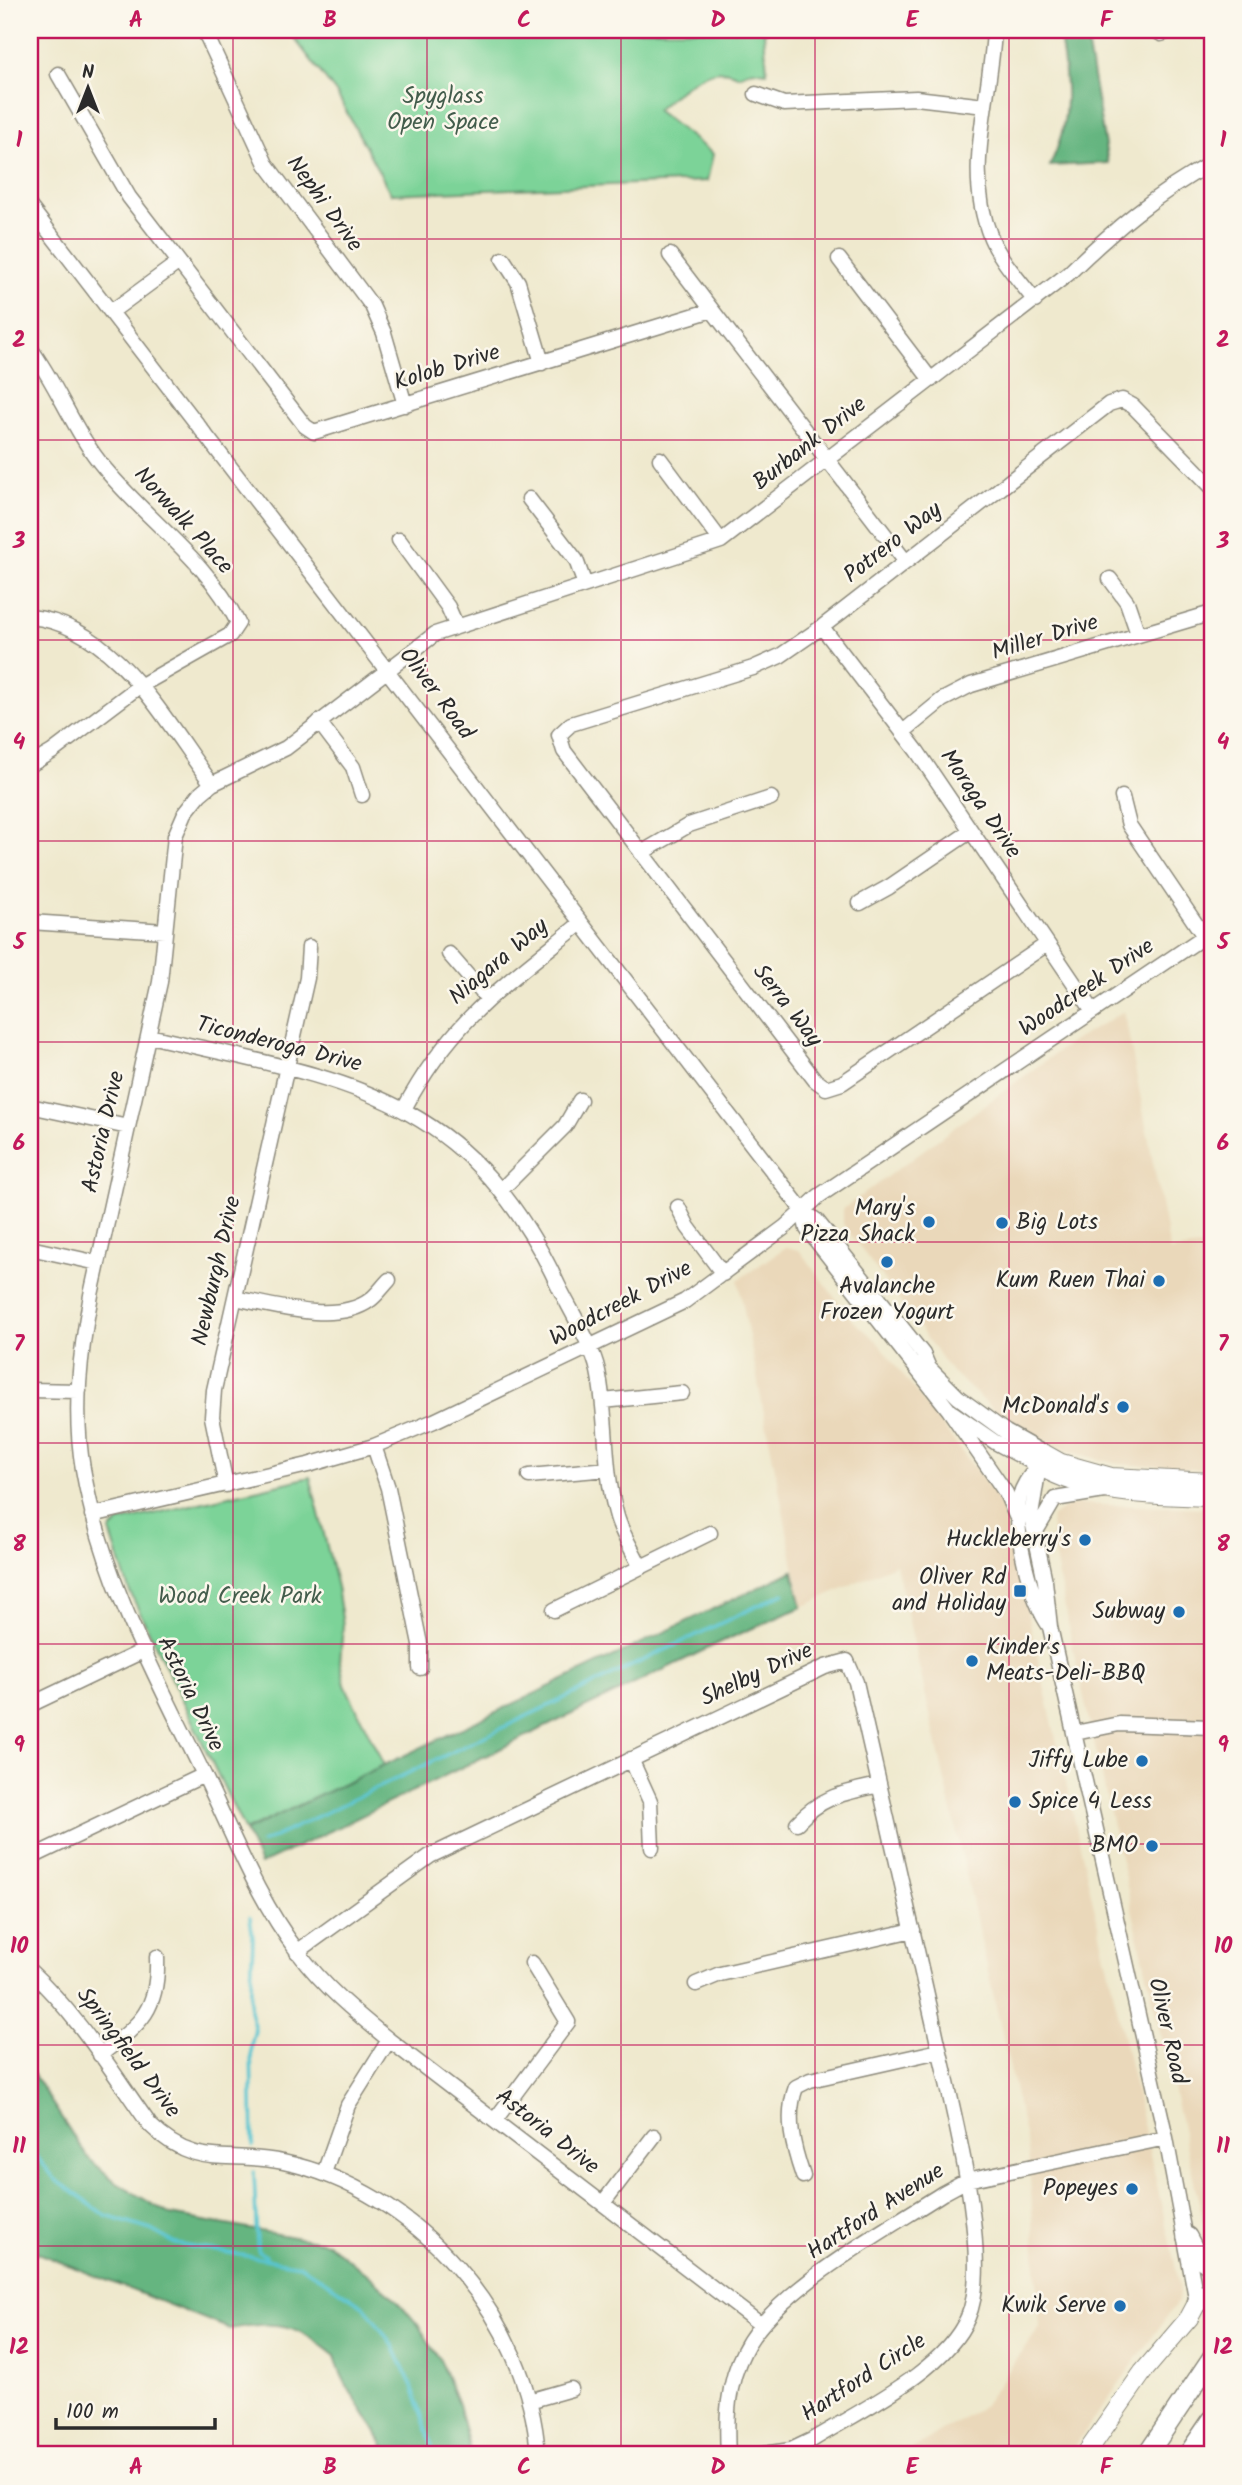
<svg xmlns="http://www.w3.org/2000/svg" width="1242" height="2485" viewBox="0 0 1242 2485" font-family="Kalam,sans-serif">
<style>
.built{fill:#ead8ba}
.green{fill:#7cd398;stroke:#547f62;stroke-width:2}
.forest{fill:#65b580;stroke:#487056;stroke-width:2}
.lines{fill:none;stroke-linecap:round;stroke-linejoin:round}
.stream{stroke:#58c5d1;stroke-width:3.5}
.minor-casing{stroke:#8d8a7c;stroke-width:17}
.major-casing{stroke:#8d8a7c;stroke-width:20}
.highway-casing{stroke:#8d8a7c;stroke-width:22}
.minor{stroke:#fff;stroke-width:14}
.major{stroke:#fff;stroke-width:18}
.highway{stroke:#fff;stroke-width:19}
.grid{fill:none;stroke:#c2185b;stroke-width:2;stroke-opacity:0.55}
.poi-dot{fill:#1f6fb2;stroke:#fbf7ec;stroke-width:2.5}
.labels{text-anchor:middle;dominant-baseline:central;stroke-width:5;stroke-linejoin:round;paint-order:stroke}
.park-label{font-size:23px;fill:#435d4c;stroke:#fbf7ec}
.street-label{font-size:23px;fill:#2b2b2b;stroke:#fbf7ec}
.poi-label{font-size:23px;fill:#2b2b2b;stroke:#fbf7ec;text-anchor:end}
.neatline{fill:none;stroke:#c2185b;stroke-width:2.5}
.grid-label{font-size:23px;text-anchor:middle;font-weight:bold;fill:#c2185b}
</style>
<rect width="100%" height="100%" fill="#fbf7ec"/>
<filter id="ink" filterUnits="userSpaceOnUse"><feTurbulence type="fractalNoise" baseFrequency=".0143" numOctaves="2"/><feDisplacementMap in="SourceGraphic" scale="14" xChannelSelector="R" yChannelSelector="G"/><feConvolveMatrix kernelMatrix="1 2 1 2 8 2 1 2 1" color-interpolation-filters="sRGB"/></filter>
<filter id="wash" filterUnits="userSpaceOnUse"><feTurbulence type="fractalNoise" baseFrequency=".00686" numOctaves="4" result="noise"/><feDisplacementMap in="SourceGraphic" scale="28" xChannelSelector="R" yChannelSelector="G"/><feGaussianBlur stdDeviation="1.57" result="paint"/><feColorMatrix in="noise" values="0 0 0 0 0 0 0 0 0 0 0 0 0 0 0 0 0 1.4 0 .05"/><feComposite in="paint" operator="in"/></filter>
<g filter="url(#wash)">
<rect width="100%" height="100%" fill="#efe9ce"/>
<!-- built -->
<path class="built" d="M1124,1011L1170,1251L1212,1245V1470L1118,1464L1071,1452L1013,1427L950,1370L843,1224V1209L1064,1047Z
M786,1247L799,1250L851,1319L876,1340L996,1496L1009,1531L1180,2287L1178,2301L1068,2455H902L984,2405L1040,2327L1028,2148L896,1564L802,1607L738,1280Z
M1070,1504L1212,1508V2234L1203,2220L1076,1663L1053,1547L1051,1518Z"/>
<!-- green -->
<path class="green" d="M288,30H769L764,33L767,72L752,70L739,76C709,59 678,92 656,110L713,154L707,181L391,194L337,94Z
M310,1477L337,1587L343,1625L340,1662L345,1685L384,1765L245,1831L129,1590L110,1531L119,1522Z"/>
<!-- forest -->
<path class="forest" d="M1059,30H1085L1108,163L1050,166C1073,117 1067,81 1059,30Z
M793,1571L802,1607L723,1641L260,1865L245,1831Z
M30,2069L87,2157L117,2183L171,2215L327,2243L366,2273L397,2300L419,2326L440,2360L458,2404L471,2455H388C374,2420 344,2393 335,2356C294,2323 282,2320 230,2329L30,2250Z"/>
<g class="lines">
<!-- stream -->
<path class="stream" d="M262,1843L784,1593
M250,1917L253,1938L250,2010L255,2030L251,2045L253,2146
M30,2148L55,2179L106,2216L151,2230L176,2244L300,2265L365,2307L393,2346L412,2386L435,2455
M254,2172L257,2244L259,2252L266,2256"/>
</g>
</g>
<g filter="url(#ink)">
<g class="lines">
<defs>
<path id="minor" d="M204,30L266,164L372,306L384,333L405,405
M994,30C991,100 963,170 991,238C1001,261 1020,281 1035,301
M1161,34L1173,30
M58,74L129,197L305,426L314,432L712,310L906,562
M756,94L784,104L916,98L985,106
M30,207L803,1211L817,1221L923,1354L929,1368L958,1397L1006,1432L1045,1454C1038,1469 1024,1479 1020,1496C1012,1529 1031,1601 1050,1627
M670,255L712,310
M503,259L518,282L542,363
M839,259L931,380
M111,312L179,262
M30,348C59,387 74,433 106,470C149,522 208,561 238,623L230,635L138,687L52,752L30,765
M660,459L721,541
M529,499L576,560L585,585
M399,540L448,607L456,625
M1110,579L1127,602L1138,634
M30,617C116,625 165,722 212,784
M822,627L917,751L1093,1011
M319,722L353,767L362,795
M903,732L942,700L971,685L1212,613
M1122,797L1129,825L1204,936
M641,853L689,825L771,798
M860,903L889,887L971,831
M30,922L165,931
M1047,944L842,1083L826,1088L815,1080L564,751L559,735L571,724L753,668L780,656L822,627L1109,404L1122,400L1133,406L1212,487
M449,954L487,998
M149,1036C339,1080 466,1089 558,1285C570,1310 592,1344 598,1371C608,1418 603,1467 616,1513C620,1531 632,1549 640,1566
M30,1106L128,1127
M404,1109C452,1019 505,985 581,923
M501,1190L565,1126L580,1100
M678,1207L688,1227L723,1274
M803,1211L807,1229L949,1410L1006,1493L1016,1516
M30,1248L98,1263
M235,1298C271,1305 337,1325 370,1300C377,1295 383,1286 389,1280
M30,1390L79,1391
M603,1401L682,1393
M953,1413L995,1442L1039,1466
M374,1446L388,1488L420,1644V1668
M1039,1466L1031,1516L1045,1581L1050,1627L1166,2138L1197,2303
M529,1476L608,1469
M226,1485L212,1417L214,1390L307,978L309,947
M92,1515L308,1465L374,1446L434,1421L685,1301L785,1227L819,1196L1212,931
M1035,1533L1055,1499L1104,1491
M554,1610L710,1533
M30,1705L145,1650
M1075,1733L1119,1724L1212,1727
M631,1759L650,1801L652,1848
M797,1823C822,1796 844,1793 879,1785
M30,1858L204,1775
M297,1952L430,1856L825,1667L847,1661L856,1682C882,1798 909,1914 935,2030C949,2096 994,2257 968,2317C946,2370 861,2410 812,2440L791,2450L756,2455
M30,1971C78,2015 112,2072 150,2125C197,2171 227,2150 283,2162C417,2190 529,2318 538,2455
M696,1984L720,1974L913,1930
M100,2055C140,2024 159,2011 157,1957
M495,2120L568,2022L532,1963
M324,2173L348,2105L389,2040
M803,2176C793,2147 785,2117 796,2087L810,2080L939,2051
M603,2203L654,2136
M760,2324L389,2040C356,2013 323,1986 298,1952C258,1900 234,1837 206,1779C157,1678 102,1580 83,1469C73,1412 80,1352 91,1295L160,982L175,836L185,813L200,794L212,784L286,748L435,634L721,541L1068,274C1112,231 1158,192 1212,163
M529,2401L571,2389
M728,2455C726,2419 727,2384 744,2351C773,2291 886,2230 943,2193L967,2180L1166,2138"/>
<path id="major" d="M1045,1454L1061,1463L1111,1477L1212,1482
M1039,1466C1091,1496 1154,1495 1212,1497
M1085,2455L1143,2372L1189,2318L1197,2303"/>
<path id="highway" d="M1187,2237L1197,2256L1212,2266
M1197,2303L1212,2289
M1147,2455L1212,2358
M1188,2455L1212,2420"/>
</defs>
<!-- minor casing -->
<use href="#minor" class="minor-casing"/>
<!-- major casing -->
<use href="#major" class="major-casing"/>
<!-- highway casing -->
<use href="#highway" class="highway-casing"/>
<!-- minor -->
<use href="#minor" class="minor"/>
<!-- major -->
<use href="#major" class="major"/>
<!-- highway -->
<use href="#highway" class="highway"/>
</g>
</g>
<!-- grid -->
<path class="grid" d="M233,30V2455M427,30V2455M621,30V2455M815,30V2455M1009,30V2455M30,239H1212M30,440H1212M30,640H1212M30,841H1212M30,1042H1212M30,1242H1212M30,1443H1212M30,1644H1212M30,1844H1212M30,2045H1212M30,2246H1212"/>
<!-- markers -->
<g class="poi-dot">
<circle cx="929" cy="1222" r="7"/>
<circle cx="1002" cy="1223" r="7"/>
<circle cx="887" cy="1262" r="7"/>
<circle cx="1159" cy="1281" r="7"/>
<circle cx="1123" cy="1407" r="7"/>
<circle cx="1085" cy="1540" r="7"/>
<rect x="1013" y="1584" width="14" height="14" rx="3.5"/>
<circle cx="1179" cy="1612" r="7"/>
<circle cx="972" cy="1661" r="7"/>
<circle cx="1142" cy="1761" r="7"/>
<circle cx="1015" cy="1802" r="7"/>
<circle cx="1152" cy="1846" r="7"/>
<circle cx="1132" cy="2189" r="7"/>
<circle cx="1120" cy="2306" r="7"/>
</g>
<g class="labels">
<!-- park labels -->
<g class="park-label">
<text x="443" y="97">Spyglass<tspan x="443" dy="26">Open Space</tspan></text>
<text x="240" y="1597">Wood Creek Park</text>
</g>
<!-- street labels -->
<g class="street-label">
<text transform="translate(324 204) rotate(54)">Nephi Drive</text>
<text transform="translate(447 368) rotate(-17)">Kolob Drive</text>
<text transform="translate(810 444) rotate(-38)">Burbank Drive</text>
<text transform="translate(183 521) rotate(48)">Norwalk Place</text>
<text transform="translate(893 543) rotate(-38)">Potrero Way</text>
<text transform="translate(1045 638) rotate(-17)">Miller Drive</text>
<text transform="translate(436 694) rotate(53)">Oliver Road</text>
<text transform="translate(980 804) rotate(56)">Moraga Drive</text>
<text transform="translate(499 962) rotate(-40)">Niagara Way</text>
<text transform="translate(1087 988) rotate(-34)">Woodcreek Drive</text>
<text transform="translate(787 1006) rotate(52)">Serra Way</text>
<text transform="translate(279 1045) rotate(14)">Ticonderoga Drive</text>
<text transform="translate(104 1132) rotate(-77)">Astoria Drive</text>
<text transform="translate(217 1271) rotate(-77)">Newburgh Drive</text>
<text transform="translate(621 1304) rotate(-28)">Woodcreek Drive</text>
<text transform="translate(757 1675) rotate(-25)">Shelby Drive</text>
<text transform="translate(190 1694) rotate(64)">Astoria Drive</text>
<text transform="translate(1167 2031) rotate(77)">Oliver Road</text>
<text transform="translate(128 2053) rotate(53)">Springfield Drive</text>
<text transform="translate(547 2132) rotate(38)">Astoria Drive</text>
<text transform="translate(876 2212) rotate(-33)">Hartford Avenue</text>
<text transform="translate(864 2378) rotate(-33)">Hartford Circle</text>
</g>
<!-- poi labels -->
<g class="poi-label">
<text x="915" y="1209">Mary's<tspan x="915" dy="26">Pizza Shack</tspan></text>
<text x="1016" y="1223" text-anchor="start">Big Lots</text>
<text x="1145" y="1281">Kum Ruen Thai</text>
<text x="887" y="1287" text-anchor="middle">Avalanche<tspan x="887" dy="26">Frozen Yogurt</tspan></text>
<text x="1109" y="1407">McDonald's</text>
<text x="1071" y="1540">Huckleberry's</text>
<text x="1006" y="1578">Oliver Rd<tspan x="1006" dy="26">and Holiday</tspan></text>
<text x="1165" y="1612">Subway</text>
<text x="986" y="1648" text-anchor="start">Kinder's<tspan x="986" dy="26">Meats-Deli-BBQ</tspan></text>
<text x="1128" y="1761">Jiffy Lube</text>
<text x="1029" y="1802" text-anchor="start">Spice 4 Less</text>
<text x="1138" y="1846">BMO</text>
<text x="1118" y="2189">Popeyes</text>
<text x="1106" y="2306">Kwik Serve</text>
</g>
</g>
<!-- margin -->
<rect width="1242" height="2485" fill="none" stroke="#fbf7ec" stroke-width="77"/>
<!-- north arrow -->
<g transform="translate(88 88)" stroke="#fbf7ec" stroke-width="5" paint-order="stroke">
<path d="M0-5L12 26L0 18L-12 26Z" fill="#2b2b2b"/>
<text y="-10" font-size="19" font-weight="bold" text-anchor="middle" fill="#2b2b2b">N</text>
</g>
<!-- scale -->
<path d="M56 2418v10h159v-10" fill="none" stroke="#2b2b2b" stroke-width="3.5"/>
<text x="66" y="2418" font-size="21" fill="#2b2b2b" stroke="#fbf7ec" stroke-width="5" paint-order="stroke">100 m</text>
<rect x="38" y="38" width="1166" height="2408" class="neatline"/>
<g class="grid-label">
<text x="136" y="27">A</text>
<text x="330" y="27">B</text>
<text x="524" y="27">C</text>
<text x="718" y="27">D</text>
<text x="912" y="27">E</text>
<text x="1106" y="27">F</text>
<text x="19" y="147">1</text>
<text x="1223" y="147">1</text>
<text x="19" y="347">2</text>
<text x="1223" y="347">2</text>
<text x="19" y="548">3</text>
<text x="1223" y="548">3</text>
<text x="19" y="749">4</text>
<text x="1223" y="749">4</text>
<text x="19" y="949">5</text>
<text x="1223" y="949">5</text>
<text x="19" y="1150">6</text>
<text x="1223" y="1150">6</text>
<text x="19" y="1351">7</text>
<text x="1223" y="1351">7</text>
<text x="19" y="1551">8</text>
<text x="1223" y="1551">8</text>
<text x="19" y="1752">9</text>
<text x="1223" y="1752">9</text>
<text x="19" y="1953">10</text>
<text x="1223" y="1953">10</text>
<text x="19" y="2153">11</text>
<text x="1223" y="2153">11</text>
<text x="19" y="2354">12</text>
<text x="1223" y="2354">12</text>
<text x="136" y="2474">A</text>
<text x="330" y="2474">B</text>
<text x="524" y="2474">C</text>
<text x="718" y="2474">D</text>
<text x="912" y="2474">E</text>
<text x="1106" y="2474">F</text>
</g>
</svg>
